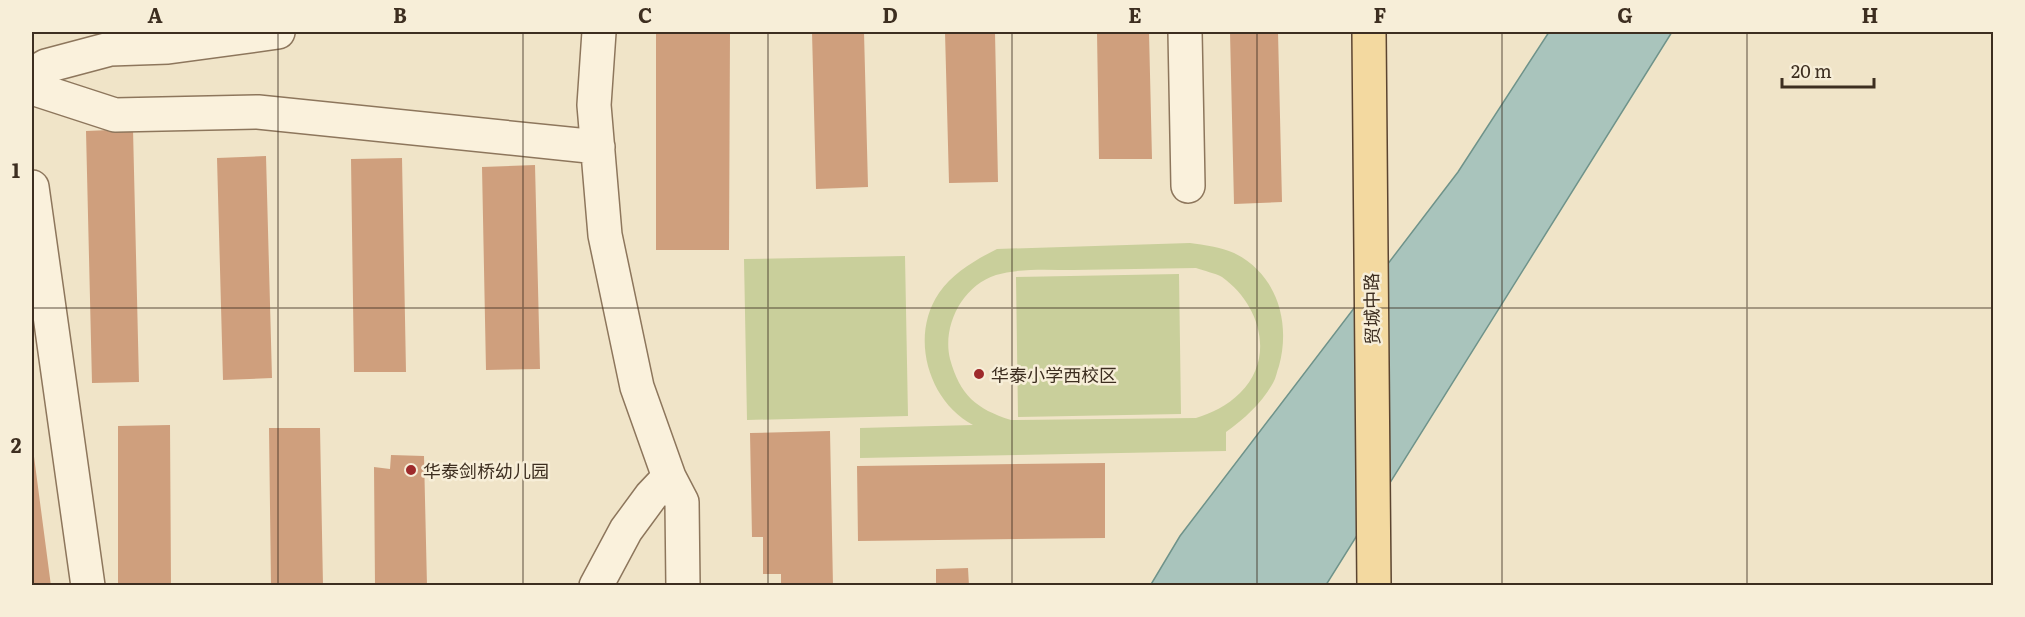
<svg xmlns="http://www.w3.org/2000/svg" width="2025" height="617" viewBox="0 0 2025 617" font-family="Literata,'Noto Sans SC',serif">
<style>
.green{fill:#c9cf9b;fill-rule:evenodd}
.water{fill:#a9c4bc;stroke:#6f938a;stroke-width:1.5}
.building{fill:#cf9f7d}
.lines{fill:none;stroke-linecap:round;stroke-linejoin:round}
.minor-casing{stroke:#8d765c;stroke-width:36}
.major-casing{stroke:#5b4430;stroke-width:36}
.minor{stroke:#faf1dc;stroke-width:33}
.major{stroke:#f3d9a0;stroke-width:33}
.grid{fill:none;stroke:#3d2e20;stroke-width:1.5;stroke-opacity:0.55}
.poi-dot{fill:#9e2a2b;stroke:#f7eed8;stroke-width:2}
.labels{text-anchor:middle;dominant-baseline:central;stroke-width:5;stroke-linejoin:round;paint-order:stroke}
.street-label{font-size:18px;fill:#3d2e20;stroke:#f7eed8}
.poi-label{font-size:18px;fill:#3d2e20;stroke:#f7eed8;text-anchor:start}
.neatline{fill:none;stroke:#3d2e20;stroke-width:2}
.grid-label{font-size:20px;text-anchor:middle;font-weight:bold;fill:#3d2e20}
</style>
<rect width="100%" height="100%" fill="#f0e4c8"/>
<!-- green -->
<path class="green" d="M1190,243C1204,245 1221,247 1234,253C1277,274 1291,322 1279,366C1277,371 1276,378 1273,383C1261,404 1245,418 1226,432V451L860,458V428L973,425C929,402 909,337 939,293C953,273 975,260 997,249ZM1196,268C1204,271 1215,273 1222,277C1260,304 1276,358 1240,393C1227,406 1212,413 1196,418L1011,420C976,409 960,395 950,359C942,326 962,286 996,275C1020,268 1048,270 1073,270C1114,269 1155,269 1196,268Z
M905,256L908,416L747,420L744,259Z
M1179,274L1181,414L1018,417L1016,277Z"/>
<!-- water -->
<path class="water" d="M1549,32H1672L1326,585L1150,586L1180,536L1458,172Z"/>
<!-- building -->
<path class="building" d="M656,32H730L729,250H656Z
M812,32H864L868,187L816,189Z
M945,32H995L998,182L949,183Z
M1097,32H1149L1152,159H1099Z
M1230,32H1278L1282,202L1234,204Z
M133,129L139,382L92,383L86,131Z
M266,156L272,378L223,380L217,158Z
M402,158L406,372H354L351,159Z
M535,165L540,369L486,370L482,167Z
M170,425L171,586H118V426Z
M269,428H320L323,586H271Z
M830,431L833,586H781V574H763V537H752L750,433Z
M32,449H33L51,586H32Z
M391,455L424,456L427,586H375L374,467L390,469Z
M1105,463V538L858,541L857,466Z
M968,568L969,586H936V569Z"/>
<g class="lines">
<defs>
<path id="minor" d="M599,32L594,105L605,235L637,387L669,477
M1185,32L1188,186
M32,74L46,66L110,49L168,47L278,32
M32,88L115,115L258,112L598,147
M32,187L88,586
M596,586L626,530L651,496L669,477L682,502L683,586"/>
<path id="major" d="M1369,32L1374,586"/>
</defs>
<!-- minor casing -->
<use href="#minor" class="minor-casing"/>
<!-- major casing -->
<use href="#major" class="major-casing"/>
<!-- minor -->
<use href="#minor" class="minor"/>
<!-- major -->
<use href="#major" class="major"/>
</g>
<!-- grid -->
<path class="grid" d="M278,32V586M523,32V586M768,32V586M1012,32V586M1257,32V586M1502,32V586M1747,32V586M32,308H1994"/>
<!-- markers -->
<g class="poi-dot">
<circle cx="979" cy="374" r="6"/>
<circle cx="411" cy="470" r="6"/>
</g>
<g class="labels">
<!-- street labels -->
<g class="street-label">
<text transform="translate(1371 309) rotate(-91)">贸城中路</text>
</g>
<!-- poi labels -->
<g class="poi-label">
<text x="991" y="374">华泰小学西校区</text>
<text x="423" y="470">华泰剑桥幼儿园</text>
</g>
</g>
<!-- border -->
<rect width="2025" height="617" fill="none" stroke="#f7eed8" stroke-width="66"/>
<!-- scale -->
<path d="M1782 78v9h92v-9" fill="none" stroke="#3d2e20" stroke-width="3"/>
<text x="1791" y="78" font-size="18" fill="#3d2e20" stroke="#f7eed8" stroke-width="4.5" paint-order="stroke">20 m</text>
<rect x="33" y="33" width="1959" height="551" class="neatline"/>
<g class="grid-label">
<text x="155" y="23">A</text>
<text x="400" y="23">B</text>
<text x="645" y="23">C</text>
<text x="890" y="23">D</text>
<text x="1135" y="23">E</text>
<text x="1380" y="23">F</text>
<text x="1625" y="23">G</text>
<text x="1870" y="23">H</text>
<text x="16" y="178">1</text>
<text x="16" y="453">2</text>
</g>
</svg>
